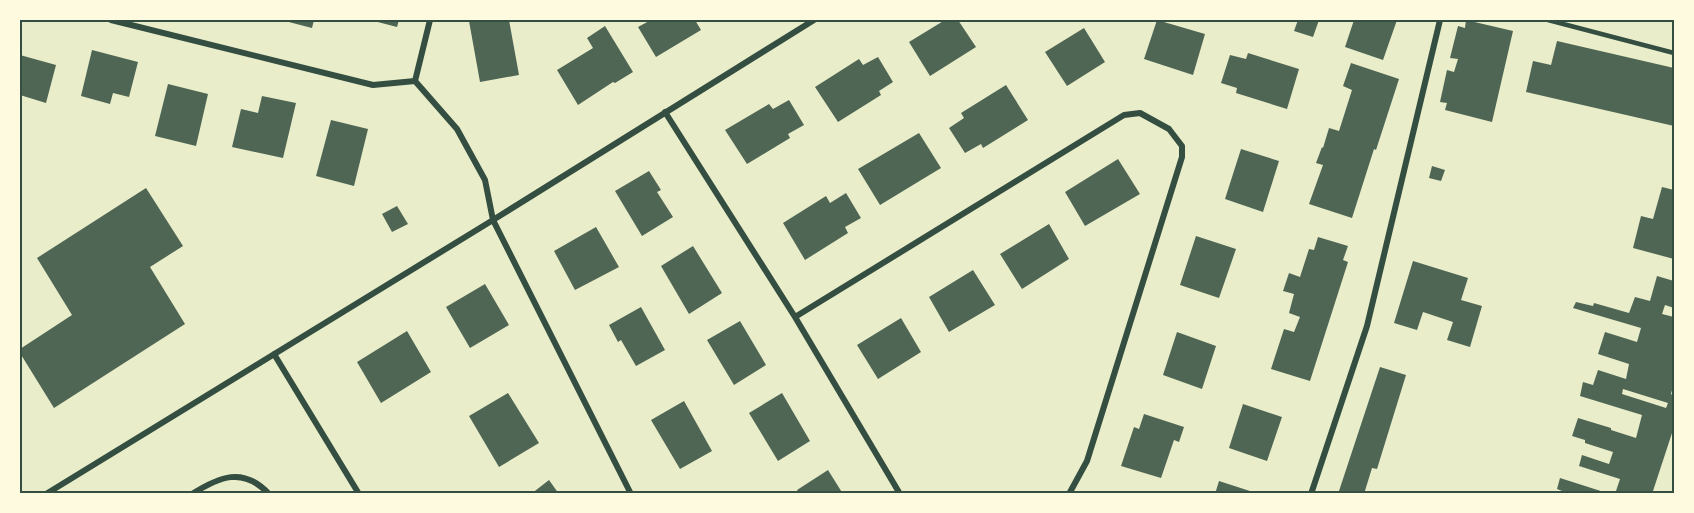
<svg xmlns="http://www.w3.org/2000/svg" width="1694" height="513" viewBox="0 0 1694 513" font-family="'Golos Text',sans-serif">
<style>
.building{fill:#4f6655;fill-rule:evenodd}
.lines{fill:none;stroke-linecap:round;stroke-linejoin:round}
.service{stroke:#344e41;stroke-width:4.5}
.minor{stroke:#344e41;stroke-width:6}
.neatline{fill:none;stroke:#344e41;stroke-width:2}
</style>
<rect width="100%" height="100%" fill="#e9edc9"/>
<!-- building -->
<path class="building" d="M281,20H314L312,28Z
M370,20H399L397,27Z
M480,20H509L519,75L480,82L469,21Z
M651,20H695L701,30L656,57L638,27Z
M945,20H958L976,47L930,76L909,42Z
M1157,20L1205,34L1193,75L1144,59Z
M1298,20H1319L1313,37L1294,31Z
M1354,20H1397L1383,60L1345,47Z
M1466,20L1513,31L1492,122L1445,110L1447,103L1440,102L1447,70L1454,72L1458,59L1450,58L1458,26L1465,28Z
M605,26L633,72L615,83L613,82L578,105L557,70L593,48L587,38Z
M1084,28L1105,62L1067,86L1045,52Z
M1557,41L1674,68V126L1526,92L1533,61L1551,65Z
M92,50L138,62L129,97L113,93L110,104L81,96Z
M1248,53L1299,69L1287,109L1236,93L1237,88L1221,83L1230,55L1246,59Z
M20,55L56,65L46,103L20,95Z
M878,57L893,82L879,91L881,95L838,122L815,87L859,59L863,65Z
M1351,63L1399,79L1376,150L1374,149L1352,218L1309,204L1323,165L1316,163L1322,147L1323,148L1329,128L1339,131L1352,90L1343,86Z
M168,84L208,94L196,146L155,136Z
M1006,85L1028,120L983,148L981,144L965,153L949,128L964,118L961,113Z
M262,96L296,103L283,158L232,147L241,109L258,113Z
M789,100L804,125L788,134L790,138L747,164L725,130L769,104L773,109Z
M331,120L368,129L354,186L316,176Z
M919,133L941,168L880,205L858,169Z
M1241,149L1279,161L1263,212L1225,199Z
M1118,159L1140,194L1085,226L1065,192Z
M1432,166L1445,170L1441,181L1429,178Z
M649,171L661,190L657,192L673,217L642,236L615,191Z
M1662,187L1674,190V259L1633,248L1641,216L1653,219Z
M146,188L183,246L150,267L185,324L54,408L20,353V349L72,315L37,258Z
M846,193L861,218L845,227L848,233L805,260L783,223L826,196L830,203Z
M397,206L408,224L392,232L382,214Z
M1049,224L1069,259L1022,289L1000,254Z
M596,227L619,267L575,290L554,251Z
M1196,236L1236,249L1219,298L1180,285Z
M1318,237L1348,246L1343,260L1348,262L1310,381L1271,369L1284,329L1294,332L1300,317L1289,313L1294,294L1283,291L1289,273L1300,277L1309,249L1314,250Z
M693,246L722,293L689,314L661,266Z
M1413,261L1468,278L1461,300L1482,306L1470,347L1447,340L1453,322L1423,312L1417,330L1394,323Z
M973,270L995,305L949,332L929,297Z
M1657,276L1674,281V308L1665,305L1662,314L1674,317V383L1671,394L1674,396V427L1652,494H1615L1620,479L1579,466L1582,455L1609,464L1613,452L1585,443V440L1572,436L1578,418L1611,428V430L1636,438L1642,415L1580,396L1583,382L1593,385L1598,370L1626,379L1629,364L1598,354L1605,332L1637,342L1641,328L1573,308L1576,302L1593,306L1594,303L1629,313L1635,297L1650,301ZM1623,389L1668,403L1666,408L1622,394Z
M485,284L509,325L470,348L446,307Z
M641,307L665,350L636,366L621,340L618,342L609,325Z
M901,318L921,352L878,379L857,345Z
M740,321L766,365L734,385L707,340Z
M407,331L431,372L381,403L357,362Z
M1177,332L1216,346L1202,389L1163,375Z
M1380,367L1406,375L1377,469L1372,468L1364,494H1338Z
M508,393L539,443L499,467L469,416Z
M782,393L810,441L778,461L749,413Z
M684,401L712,451L680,469L651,420Z
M1243,404L1282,417L1267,461L1229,448Z
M1144,414L1184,427L1179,442L1174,440L1161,478L1121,466L1134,427L1139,429Z
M828,470L843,494H799L797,490Z
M1560,478L1607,493V494H1570L1557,489Z
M549,480L559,494H531Z
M1219,481L1256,493V494H1215Z"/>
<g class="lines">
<!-- service -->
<path class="service" d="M1548,20L1674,53"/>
<!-- minor -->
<path class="minor" d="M111,20L373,85L415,81L457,129L485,180L493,220L631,494
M415,81L430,20
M665,112L795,317L900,494
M795,317L1124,115L1140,113L1169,129L1182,146V157L1087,461L1069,494
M274,354L359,494
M46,494L493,220L814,20
M192,494C219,477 243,466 269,494
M1311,494L1367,326L1440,20"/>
</g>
<!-- border -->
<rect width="1694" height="513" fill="none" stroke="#fefae0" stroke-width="42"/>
<rect x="21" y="21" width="1652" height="471" class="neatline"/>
</svg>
